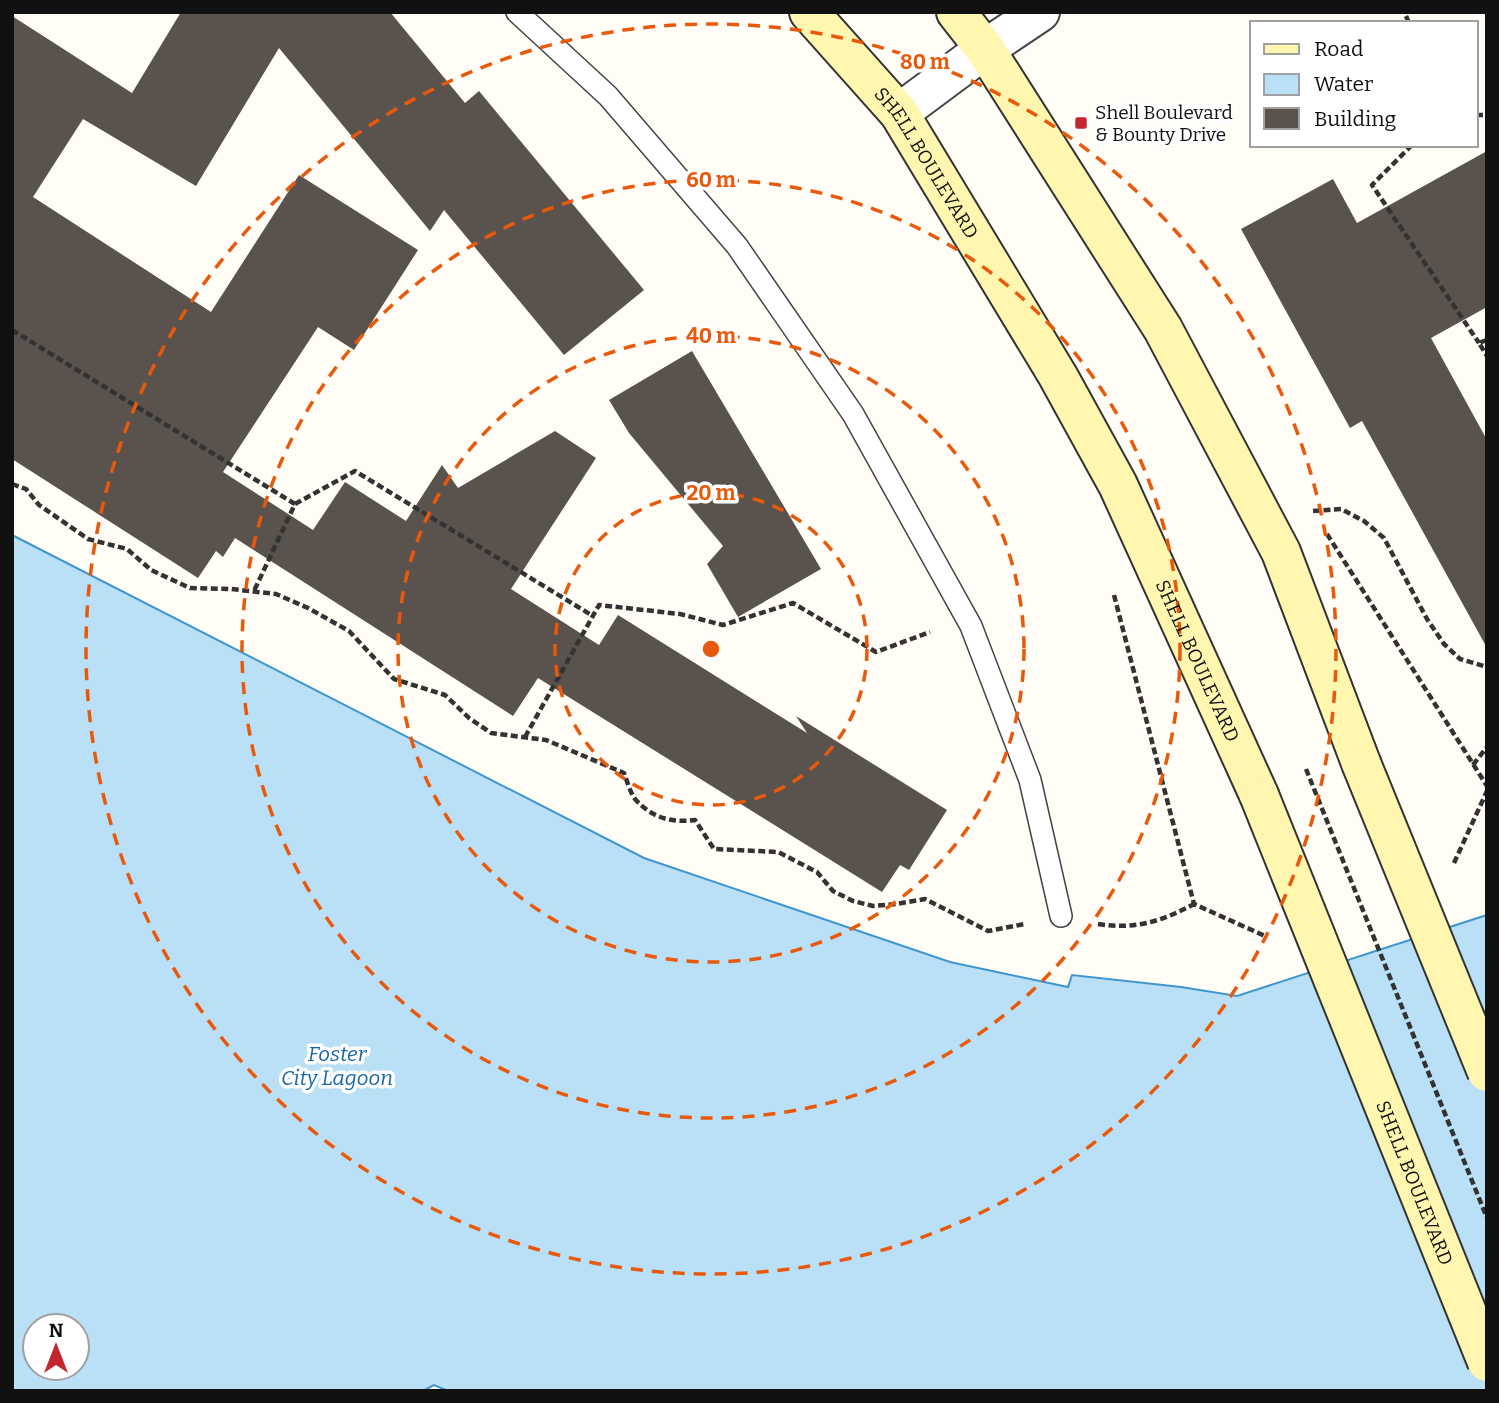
<svg xmlns="http://www.w3.org/2000/svg" width="1499" height="1403" viewBox="0 0 1499 1403" font-family="Bitter,serif">
<style>
.water{fill:#b9e0f7;stroke:#3f96cf;stroke-width:2;fill-rule:evenodd}
.building{fill:#5a524d}
.lines{fill:none;stroke-linecap:round;stroke-linejoin:round}
.service-casing{stroke:#444;stroke-width:24}
.tertiary-casing{stroke:#444;stroke-width:42}
.secondary-casing{stroke:#333;stroke-width:42}
.path{stroke:#333;stroke-width:4.5;stroke-dasharray:7 3.5;stroke-linecap:butt}
.service{stroke:#fff;stroke-width:21}
.tertiary{stroke:#fff;stroke-width:38}
.secondary{stroke:#fff6b0;stroke-width:38}
.secondary-bridge-casing{stroke:#333;stroke-width:42;stroke-linecap:butt}
.path-bridge{stroke:#333;stroke-width:4.5;stroke-dasharray:7 3.5;stroke-linecap:butt}
.secondary-bridge{stroke:#fff6b0;stroke-width:38}
.ring{fill:none;stroke:#e8590c;stroke-width:3.5;stroke-dasharray:12 9}
.poi-dot{fill:#c4262e;stroke:#fff;stroke-width:2.5}
.labels{text-anchor:middle;dominant-baseline:central;stroke-width:7;stroke-linejoin:round;paint-order:stroke}
.poi-label{font-size:19px;fill:#111;stroke:#fff;text-anchor:start}
.street-label{font-size:19px;fill:#111;stroke:#fff}
.water-label{font-size:21px;font-style:italic;fill:#1768a6;stroke:#fff}
.centre{fill:#e8590c;stroke:#fff;stroke-width:3.5}
.ring-label{font-size:21px;text-anchor:middle;font-weight:bold;fill:#e8590c;stroke:#fff;stroke-width:7;stroke-linejoin:round;paint-order:stroke}
</style>
<rect width="100%" height="100%" fill="#fffdf5"/>
<!-- water -->
<path class="water" d="M12,535L644,858L950,962L1068,987L1072,975L1181,987L1237,996L1487,915V1391H448L434,1385L423,1391H12ZM35,1326H77V1368H35Z"/>
<!-- building -->
<path class="building" d="M181,12H390L465,103L479,91L644,290L564,355L444,210L430,231L279,48L196,186L83,119L33,197L211,312L299,175L418,250L354,350L318,327L223,472L313,530L345,482L406,521L442,465L458,488L555,431L596,458L511,589L599,645L618,615L807,733L796,716L947,810L909,870L900,865L882,892L538,678L513,716L235,538L223,557L216,551L198,578L12,459V16L132,93Z
M1487,151V307L1431,338L1487,440V648L1362,421L1350,428L1241,229L1333,179L1357,223Z
M692,351L821,569L738,617L707,564L723,546L629,433L609,400Z"/>
<g class="lines">
<defs>
<path id="service" d="M517,12L608,96L737,246L853,414L971,626L1030,780L1061,916"/>
<path id="tertiary" d="M899,113L985,49L1040,12"/>
<g id="secondary">
<path id="s1" d="M809,12L899,113L1058,376L1118,485L1259,795"/>
<path d="M956,12L985,49L1163,329L1281,552L1361,763"/>
</g>
</defs>
<!-- service casing -->
<use href="#service" class="service-casing"/>
<!-- tertiary casing -->
<use href="#tertiary" class="tertiary-casing"/>
<!-- secondary casing -->
<use href="#secondary" class="secondary-casing"/>
<!-- path -->
<path class="path" d="M1406,16L1409,23
M1476,115H1487
M1412,145L1372,185L1479,343
M12,330L295,504L254,591
M1487,340L1479,343L1487,356
M12,484L26,489L39,505L88,539L127,549L151,570L190,588L231,589L276,594L308,608L349,631L394,679L445,695L469,718L491,733L546,740L624,773C627,781 630,792 635,799C652,818 671,823 695,820L714,849L778,852L817,872L833,891L853,901L873,906L896,904L925,899L988,931L1025,924
M295,504L355,471L593,616
M1313,511L1341,509L1364,521L1384,538L1427,619L1444,644L1460,659L1487,667
M1327,534L1487,786
M1114,595L1194,904L1265,936
M525,737L599,605L680,614L723,625L793,603L876,652L930,632
M1473,765L1487,747
M1454,863L1487,791
M1098,924C1136,930 1162,921 1194,904"/>
<!-- service -->
<use href="#service" class="service"/>
<!-- tertiary -->
<use href="#tertiary" class="tertiary"/>
<!-- secondary -->
<use href="#secondary" class="secondary"/>
<defs>
<g id="secondary-bridge">
<path d="M1361,763L1487,1072"/>
<path id="s2" d="M1259,795L1487,1362"/>
</g>
</defs>
<!-- secondary-bridge casing -->
<use href="#secondary-bridge" class="secondary-bridge-casing"/>
<!-- path-bridge -->
<path class="path-bridge" d="M1306,769L1487,1218"/>
<!-- secondary-bridge -->
<use href="#secondary-bridge" class="secondary-bridge"/>
</g>
<!-- distance rings -->
<g class="ring">
<circle cx="711" cy="649" r="156"/>
<circle cx="711" cy="649" r="313"/>
<circle cx="711" cy="649" r="469"/>
<circle cx="711" cy="649" r="625"/>
</g>
<!-- markers -->
<rect class="poi-dot" x="1074" y="116" width="14" height="14" rx="3.5"/>
<g class="labels">
<!-- poi labels -->
<g class="poi-label">
<text x="1095" y="112">Shell Boulevard<tspan x="1095" dy="22">&amp; Bounty Drive</tspan></text>
</g>
<!-- street labels -->
<g class="street-label">
<text stroke="none"><textPath href="#s1" startOffset="192">SHELL BOULEVARD</textPath></text>
<text stroke="none"><textPath href="#s1" startOffset="760">SHELL BOULEVARD</textPath></text>
<text stroke="none"><textPath href="#s2" startOffset="418">SHELL BOULEVARD</textPath></text>
</g>
<!-- water labels -->
<g class="water-label">
<text x="337" y="1054">Foster<tspan x="337" dy="24">City Lagoon</tspan></text>
</g>
</g>
<circle cx="711" cy="649" r="10" class="centre"/>
<g class="ring-label">
<text x="925" y="69">80 m</text>
<text x="711" y="187">60 m</text>
<text x="711" y="343">40 m</text>
<text x="711" y="500">20 m</text>
</g>
<!-- border -->
<rect width="1499" height="1403" fill="none" stroke="#111111" stroke-width="28"/>
<!-- legend -->
<rect x="1250" y="21" width="228" height="126" fill="#ffffff" stroke="#a0a0a0" stroke-width="2"/>
<rect x="1264" y="44" width="35" height="10" fill="#fff6b0" stroke="#a0a0a0" stroke-width="2"/>
<text x="1314" y="56" font-size="21" fill="#111111">Road</text>
<rect x="1264" y="74" width="35" height="21" fill="#b9e0f7" stroke="#a0a0a0" stroke-width="2"/>
<text x="1314" y="91" font-size="21" fill="#111111">Water</text>
<rect x="1264" y="108" width="35" height="21" fill="#5a524d" stroke="#a0a0a0" stroke-width="2"/>
<text x="1314" y="126" font-size="21" fill="#111111">Building</text>
<!-- north arrow -->
<g transform="translate(56 1347)"><circle r="33" fill="#ffffff" stroke="#a0a0a0" stroke-width="2"/>
<path d="M0-5L12 26L0 18L-12 26Z" fill="#c4262e"/>
<text y="-10" font-size="19" font-weight="bold" text-anchor="middle" fill="#111111">N</text>
</g>
</svg>
